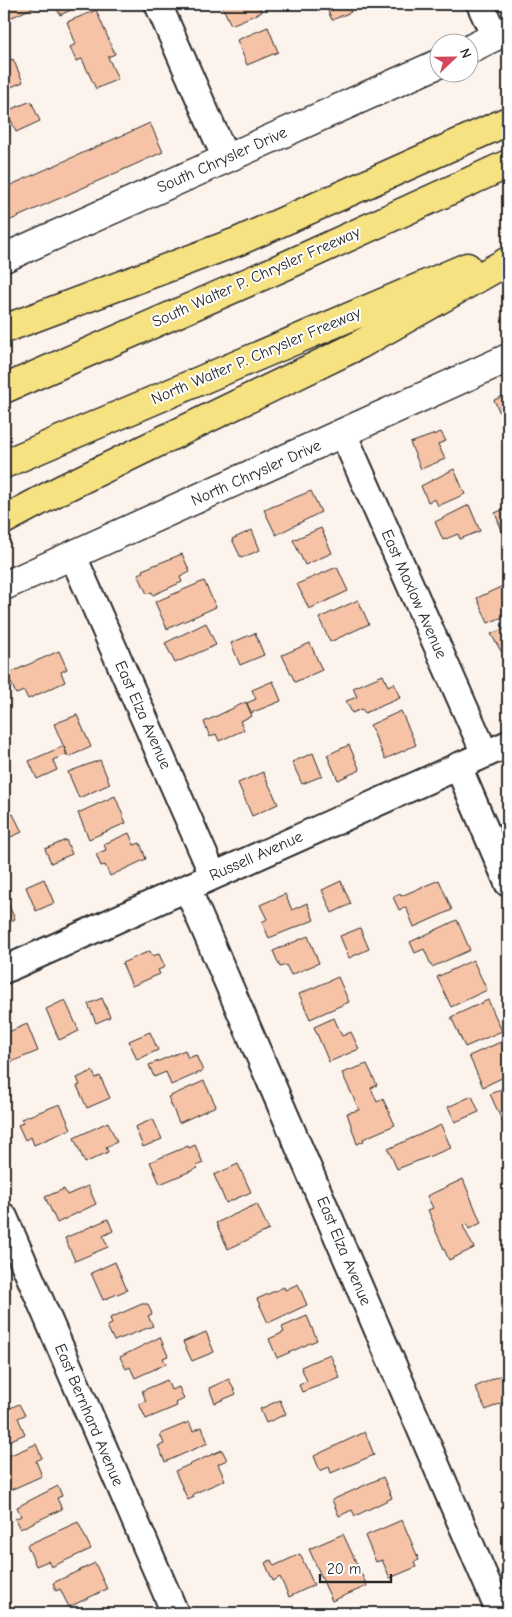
<svg xmlns="http://www.w3.org/2000/svg" width="512" height="1617" viewBox="0 0 512 1617" font-family="'Comic Neue',sans-serif">
<style>
.building{fill:#f6c3a6;stroke:#2b2b2b}
.lines{fill:none;stroke-linecap:round;stroke-linejoin:round}
.street-casing{stroke:#2b2b2b;stroke-width:30}
.secondary-casing{stroke:#2b2b2b;stroke-width:31}
.highway-casing{stroke:#2b2b2b;stroke-width:31}
.street{stroke:#fff;stroke-width:26}
.secondary{stroke:#fff;stroke-width:28}
.highway{stroke:#f7e281;stroke-width:28}
.labels{text-anchor:middle;dominant-baseline:central;stroke-width:4;stroke-linejoin:round;paint-order:stroke}
.street-label{font-size:16px;fill:#2b2b2b;stroke:#fff}
</style>
<rect width="100%" height="100%" fill="#fdf3ed"/>
<filter id="ink" filterUnits="userSpaceOnUse"><feTurbulence type="fractalNoise" baseFrequency=".02" numOctaves="2"/><feDisplacementMap in="SourceGraphic" scale="10" xChannelSelector="R" yChannelSelector="G"/><feConvolveMatrix kernelMatrix="1 2 1 2 8 2 1 2 1" color-interpolation-filters="sRGB"/></filter>
<g filter="url(#ink)">
<!-- building -->
<path class="building" d="M4,4H30L32,8L8,19Z
M55,4H84L60,15Z
M221,4H258L262,12L231,25Z
M284,4H301L287,10Z
M325,4H348L351,12L332,20Z
M378,4H398L382,11Z
M96,10L115,54L108,57L118,79L96,89L82,59L76,61L70,47L76,44L67,22Z
M268,27L278,52L247,65L237,40Z
M13,59L23,82L4,90V63Z
M31,101L40,121L16,132L7,111Z
M150,123L163,152L4,223V188Z
M508,394V421L504,422L494,400Z
M441,432L446,441L438,444L445,459L421,469L410,443Z
M454,469L465,494L438,506L435,499L428,502L421,486Z
M311,491L321,512L276,535L264,510Z
M469,505L480,531L460,539L458,534L443,540L435,522Z
M508,507V531L503,533L495,513Z
M321,528L332,553L305,565L293,540Z
M252,530L260,550L241,558L232,539Z
M182,554L190,572L180,577L182,582L153,595L152,592L147,594L138,574L143,572L142,570Z
M337,567L348,591L309,609L297,584Z
M204,581L216,607L167,629L155,602Z
M505,585L508,593V615L488,623L477,598Z
M358,600L369,624L330,642L319,618Z
M206,623L216,645L175,663L165,643Z
M508,627V655L504,656L491,634Z
M255,633L264,655L240,665L231,643Z
M310,643L322,670L295,682L282,655Z
M59,651L67,669L61,672L65,682L28,699L24,691L16,694L7,674Z
M508,673V689L502,676Z
M383,675L388,686L394,683L400,698L365,713L362,709L352,713L346,701L357,697L353,688Z
M273,681L281,701L251,713L247,703L256,699L252,690Z
M246,702L252,716L240,721L244,730L219,741L216,734L210,737L204,722Z
M401,711L416,745L385,759L370,725Z
M77,715L91,747L68,757L54,724Z
M349,745L360,770L338,780L327,755Z
M64,746L67,754L53,760L57,770L37,779L29,761Z
M313,753L322,776L302,784L292,762Z
M100,760L110,784L79,798L68,772Z
M263,772L278,804L252,816L238,783Z
M115,796L126,823L89,839L78,813Z
M13,814L22,832L4,840V818Z
M129,833L134,845L140,843L146,859L110,876L105,865L101,866L96,854L106,850L104,844Z
M66,840L72,854L51,863L45,849Z
M44,879L54,903L36,911L26,887Z
M439,880L452,910L414,927L406,907L399,910L393,897L400,894L401,896Z
M341,881L351,904L332,913L322,890Z
M285,894L292,910L307,903L314,920L269,938L262,922L267,919L260,905Z
M4,895L15,919L4,924Z
M457,920L470,950L432,967L424,949L415,953L410,942Z
M360,928L369,949L349,958L340,936Z
M308,936L319,963L291,975L286,965L280,967L273,951Z
M150,951L152,956L159,954L165,967L158,970L160,974L132,986L122,963Z
M473,960L487,990L451,1007L437,977Z
M338,977L349,1002L310,1019L299,994Z
M102,998L110,1017L96,1023L88,1004Z
M65,1000L79,1031L59,1040L46,1009Z
M488,1000L502,1031L465,1047L451,1017Z
M334,1018L342,1036L351,1032L359,1049L329,1062L314,1027Z
M27,1024L38,1051L4,1065V1068V1034Z
M150,1032L158,1050L137,1060L129,1041Z
M505,1040L508,1048V1075L483,1087L469,1056Z
M185,1050L188,1058L196,1055L203,1071L171,1085L166,1072L154,1077L149,1065Z
M367,1064L377,1085L371,1088L377,1102L383,1099L395,1125L363,1139L364,1141L357,1144L347,1113L359,1110L342,1073Z
M92,1071L96,1078L100,1076L110,1098L87,1108L77,1086L80,1085L77,1078Z
M204,1081L216,1106L179,1123L168,1097Z
M508,1086V1123L504,1125L490,1094Z
M472,1096L479,1112L455,1122L448,1107Z
M60,1104L71,1129L34,1145L31,1137L25,1140L18,1125L23,1123L21,1119Z
M153,1119L162,1139L143,1147L135,1127Z
M108,1122L117,1142L106,1147L108,1152L85,1163L74,1138Z
M441,1125L451,1148L397,1169L388,1149Z
M195,1145L203,1163L196,1166L198,1168L160,1184L150,1162L188,1146L189,1148Z
M238,1164L251,1192L226,1203L214,1175Z
M463,1179L481,1223L469,1229L467,1224L463,1226L474,1248L449,1260L433,1225L434,1224L428,1210L433,1208L427,1196Z
M88,1186L96,1204L57,1223L45,1197L64,1189L67,1195Z
M257,1204L269,1230L228,1249L216,1223Z
M108,1219L113,1231L103,1236L108,1247L75,1261L65,1238Z
M115,1262L127,1290L103,1300L91,1273Z
M298,1284L307,1305L268,1323L257,1299L284,1287L285,1290Z
M142,1304H148L152,1314L148,1316L153,1326L114,1341L107,1326L112,1324L110,1318Z
M307,1316L317,1340L277,1358L269,1339L284,1332L282,1327Z
M206,1332L214,1352L192,1361L183,1342Z
M160,1337L168,1356L163,1358L166,1364L135,1378L130,1367L126,1369L120,1357Z
M330,1354L340,1378L302,1392L299,1385L307,1381L301,1367Z
M508,1372V1400L486,1410L475,1387Z
M229,1379L236,1394L215,1403L209,1388Z
M167,1380L171,1390L179,1387L184,1399L176,1403L177,1406L146,1419L139,1404L146,1401L142,1391Z
M280,1400L286,1414L266,1423L260,1409Z
M19,1404L25,1415L18,1418L25,1434L4,1443V1411Z
M189,1422L193,1431L202,1427L208,1443L165,1462L158,1446L164,1444L160,1434Z
M365,1432L374,1455L331,1473L329,1467L320,1471L314,1456Z
M36,1444L42,1458L36,1461L42,1476L6,1492L4,1458Z
M222,1450L227,1460L218,1464L225,1480L193,1494L194,1497L188,1500L175,1471Z
M383,1477L392,1498L355,1516L352,1510L339,1516L332,1500Z
M58,1486L62,1496L57,1498L62,1509L20,1529L15,1519L21,1516L17,1507Z
M402,1520L419,1560L414,1562L416,1567L390,1578L382,1560L376,1562L365,1536Z
M78,1522L91,1549L51,1567L48,1561L36,1566L27,1545Z
M343,1534L367,1586L332,1601L309,1549Z
M300,1554L314,1585L289,1597L280,1577L273,1581L265,1563L271,1560L274,1566Z
M95,1563L107,1589L69,1607L60,1589L56,1591L53,1583Z
M102,1607L105,1613H88Z"/>
<g class="lines">
<defs>
<path id="street" d="M158,4L226,159
M480,4L495,37
M343,433L485,754
M73,556L213,875
M458,766L508,883
M187,888L500,1613
M4,970L508,744
M4,1217L175,1613"/>
<path id="secondary" d="M470,49L508,30
M4,258L440,63
M4,586L508,358"/>
<path id="highway" d="M4,329L239,241L508,121
M4,389L285,266L508,164
M4,464L467,267
M4,520L62,489L359,345L508,261"/>
</defs>
<!-- street casing -->
<use href="#street" class="street-casing"/>
<!-- secondary casing -->
<use href="#secondary" class="secondary-casing"/>
<!-- highway casing -->
<use href="#highway" class="highway-casing"/>
<!-- street -->
<use href="#street" class="street"/>
<!-- secondary -->
<use href="#secondary" class="secondary"/>
<!-- highway -->
<use href="#highway" class="highway"/>
</g>
</g>
<g class="labels">
<!-- street labels -->
<g class="street-label">
<text transform="translate(222 160) rotate(-24)">South Chrysler Drive</text>
<text transform="translate(256 277) rotate(-24)">South Walter P. Chrysler Freeway</text>
<text transform="translate(256 356) rotate(-23)">North Walter P. Chrysler Freeway</text>
<text transform="translate(256 473) rotate(-24)">North Chrysler Drive</text>
<text transform="translate(414 594) rotate(66)">East Maxlow Avenue</text>
<text transform="translate(143 715) rotate(66)">East Elza Avenue</text>
<text transform="translate(256 856) rotate(-24)">Russell Avenue</text>
<text transform="translate(344 1251) rotate(67)">East Elza Avenue</text>
<text transform="translate(89 1415) rotate(67)">East Bernhard Avenue</text>
</g>
</g>
<!-- margin -->
<rect width="512" height="1617" fill="none" stroke="#fff" stroke-width="20"/>
<rect x="10" y="10" width="492" height="1597" fill="none" stroke="#2b2b2b" stroke-width="2" filter="url(#ink)"/>
<!-- north arrow -->
<g transform="translate(454 58) rotate(68)"><circle r="24" fill="#ffffff" stroke="#aaaaaa"/>
<path d="M0-4L9 19L0 12L-9 19Z" fill="#d1495b"/>
<text y="-8" font-size="14" font-weight="bold" text-anchor="middle" fill="#2b2b2b">N</text>
</g>
<!-- scale -->
<path d="M320 1574v8h71v-8" fill="none" stroke="#2b2b2b" stroke-width="2.5"/>
<text x="327" y="1574" font-size="15" fill="#2b2b2b" stroke="#ffffff" stroke-width="4" paint-order="stroke">20 m</text>
</svg>
